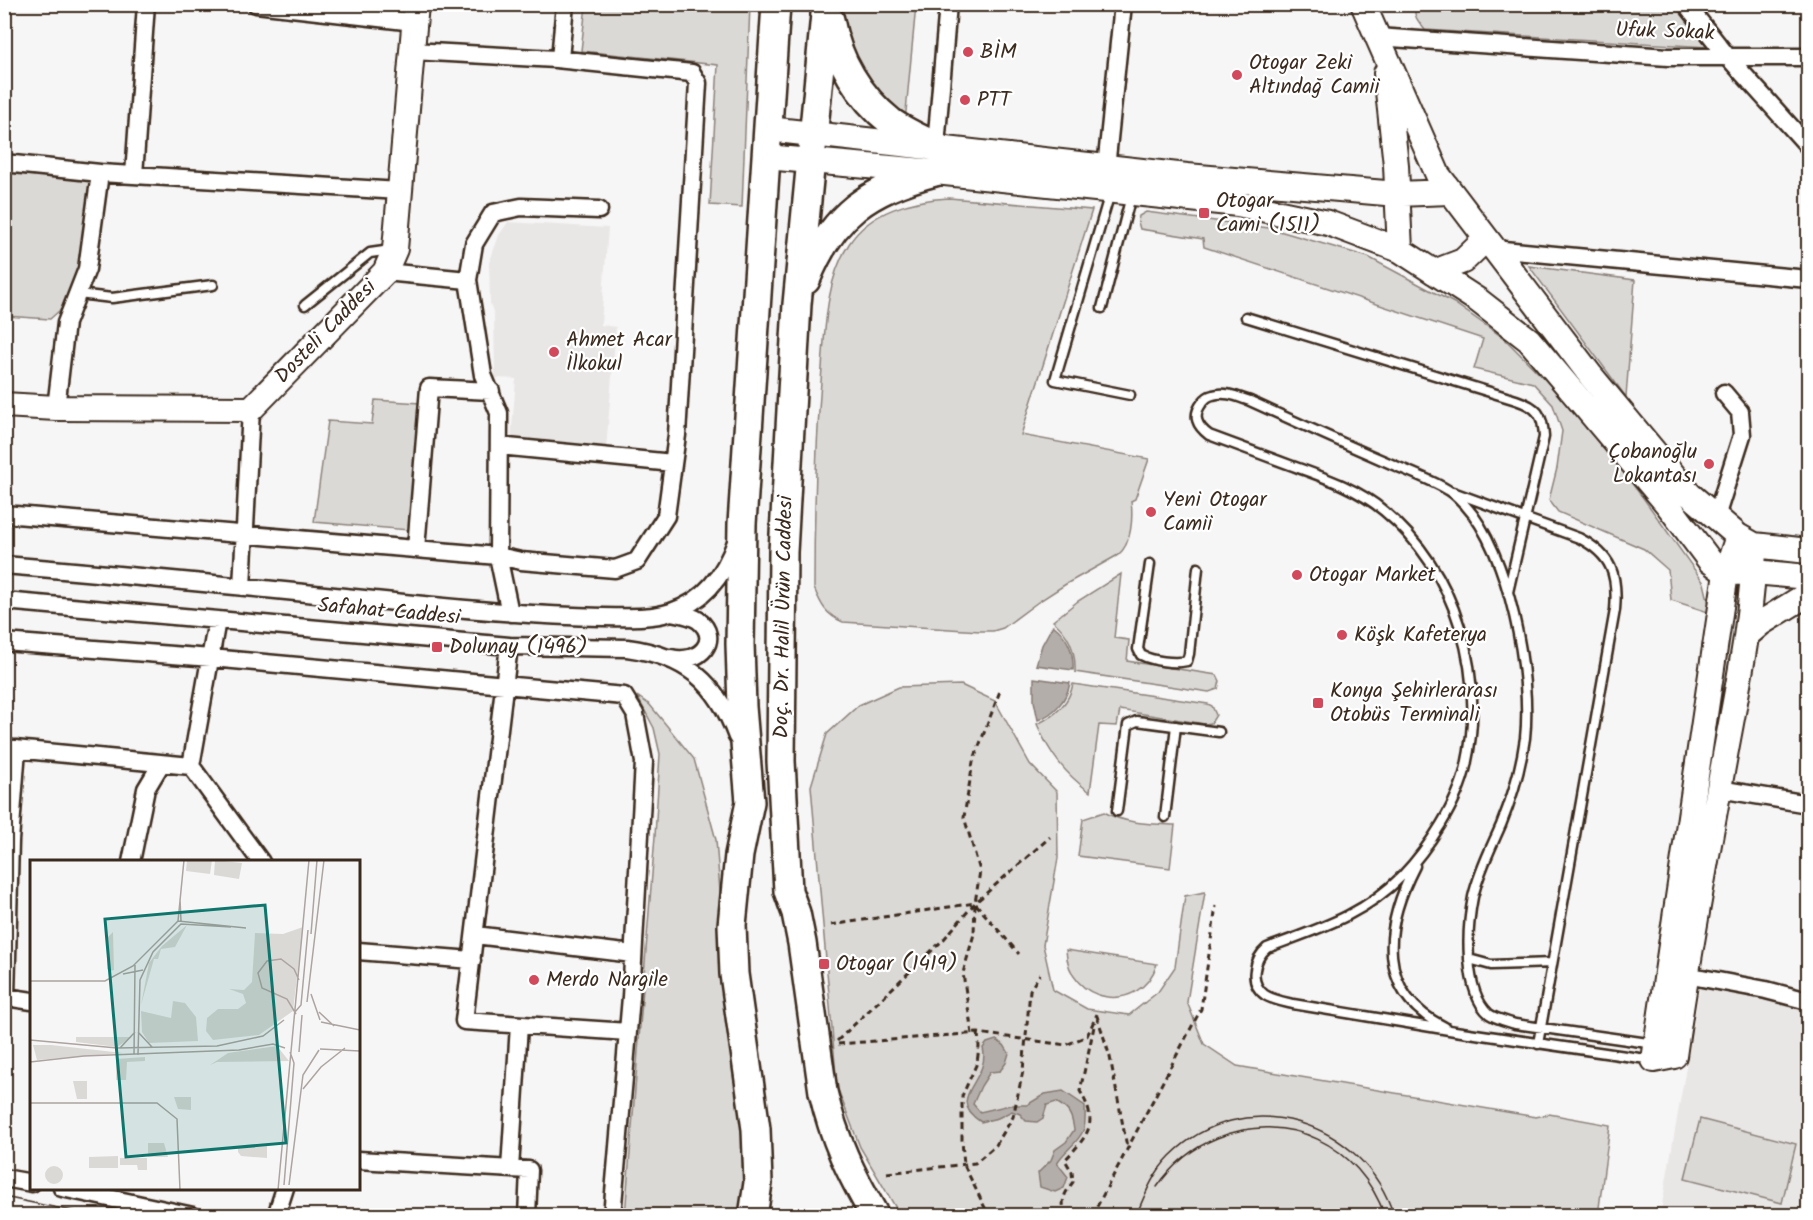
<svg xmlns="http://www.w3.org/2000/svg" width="1813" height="1220" viewBox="0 0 1813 1220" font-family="Kalam,sans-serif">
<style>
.built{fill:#e9e7e6}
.green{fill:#dbd9d6;stroke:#8b827a;stroke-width:1.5}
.water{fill:#b4aeaa;stroke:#847972;stroke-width:1.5}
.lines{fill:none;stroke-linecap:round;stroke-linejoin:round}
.lane-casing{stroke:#3b2a1e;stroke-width:13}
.street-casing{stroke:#3b2a1e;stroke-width:21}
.secondary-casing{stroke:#3b2a1e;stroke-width:28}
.primary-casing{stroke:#3b2a1e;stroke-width:32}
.path{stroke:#3b2a1e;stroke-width:3;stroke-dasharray:6 4.5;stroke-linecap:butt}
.lane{stroke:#fff;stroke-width:8}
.street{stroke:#fff;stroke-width:16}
.secondary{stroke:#fff;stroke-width:24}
.primary{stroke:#fff;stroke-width:27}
.tram{stroke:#3b2a1e;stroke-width:1.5}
.poi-dot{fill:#d1495b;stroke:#fff;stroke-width:2}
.labels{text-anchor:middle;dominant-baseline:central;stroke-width:4.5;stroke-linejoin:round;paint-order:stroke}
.street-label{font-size:21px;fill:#3b2a1e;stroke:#fff}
.poi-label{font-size:21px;fill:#3b2a1e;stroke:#fff;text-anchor:start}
.inset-road{fill:none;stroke:#aca4a0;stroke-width:1.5}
.view{fill:#0f766e;fill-opacity:0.15;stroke:#0f766e;stroke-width:3}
.inset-edge{fill:none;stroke:#3b2a1e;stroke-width:3}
</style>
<rect width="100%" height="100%" fill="#f7f6f6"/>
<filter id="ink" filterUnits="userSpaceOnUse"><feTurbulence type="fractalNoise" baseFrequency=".0167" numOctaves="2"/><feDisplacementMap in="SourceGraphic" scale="12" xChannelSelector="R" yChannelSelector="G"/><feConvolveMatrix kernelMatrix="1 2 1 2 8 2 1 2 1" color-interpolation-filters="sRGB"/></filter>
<g filter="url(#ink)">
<!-- built -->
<path class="built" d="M508,222L608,228L601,325L616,327L606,450L511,440L516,379L495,378L494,315L490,303L489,263L499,235Z
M1700,987L1740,992L1808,1009V1215L1660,1216Z"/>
<!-- green -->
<path class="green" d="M1417,4L1677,5C1690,16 1702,30 1708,47L1425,30C1419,22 1411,15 1417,4Z
M586,5H750L742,207L710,205L718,65L581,51Z
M839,5H916L905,122L887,113L848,48Z
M4,165L92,178L78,294L50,319L5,316Z
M949,198L1092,210L1021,435L1149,459L1135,499L1131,501C1133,517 1132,544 1118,555L1066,584L1038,602L1003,628L993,631H980L843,622C826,615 821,605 814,588C814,515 816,442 822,368C825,329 826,279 849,244C870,211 912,200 949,198Z
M1146,212L1269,228L1368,257L1454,303L1505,339L1573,408L1644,499L1704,583L1711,613L1671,600L1668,570L1644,549L1558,512L1549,500L1557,468L1562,431L1553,405L1533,383L1474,369L1483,339L1204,247L1203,239L1140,229L1138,222L1139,216Z
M1529,266L1635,280L1626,397Z
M375,400L420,403L409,530L314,522L328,421L372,424Z
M1121,574L1114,638L1129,640L1127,661L1217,675L1220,681L1218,689L1209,692L1075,672C1076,651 1069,634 1053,621L1078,601Z
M1073,684L1208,704L1212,706L1216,715L1211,723L1205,724L1120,710L1117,726L1099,725L1090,792C1065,774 1049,753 1037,724C1055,716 1069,704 1073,684Z
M961,685L995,701L1030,764L1057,792L1058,858L1043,945L1053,990L1087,1009L1129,1015L1158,992L1175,967L1185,896L1205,892L1187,1002L1204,1044L1237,1066L1536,1117L1549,1114L1610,1125L1598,1215H900L860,1147L837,1087L811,786L827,734L859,705L899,687Z
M637,696L650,705L694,759L716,840L725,956L749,1180L741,1215L625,1216L655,836L660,754L654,728Z
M1104,812C1125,824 1152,824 1175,825L1170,868L1078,856L1083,819Z
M1066,950L1157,964C1140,1016 1068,1004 1066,950Z
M1700,1119L1796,1144L1782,1203L1685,1178Z"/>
<!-- water -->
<path class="water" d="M1053,625C1067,636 1074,652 1073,670L1036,665L1042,645Z
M1034,678L1070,683C1067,700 1054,714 1038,720L1034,701Z
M996,1040L1004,1045L1009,1053L1006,1063L1000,1071L990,1072L981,1086L973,1104L980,1112L1010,1105H1027L1045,1094L1063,1091L1085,1106C1085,1114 1086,1125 1083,1131C1077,1144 1064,1151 1057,1163L1068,1177L1064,1188L1055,1192L1040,1187L1038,1173L1051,1160L1055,1150L1066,1142L1074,1130C1072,1115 1069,1109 1056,1102L1047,1105L1043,1118L1037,1122L1026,1121L1020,1114L1012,1111L998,1118L981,1122C943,1097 991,1081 983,1048L987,1043Z"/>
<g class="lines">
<defs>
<path id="lane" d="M389,19L390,4
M1110,193L1055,380L1130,395
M78,294L112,298L213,285
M305,305L370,253L391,250
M1102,308L1131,196
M1246,317L1516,400C1537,407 1543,414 1544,437L1508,592
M1453,492L1579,538C1612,555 1618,575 1615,610L1538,1044
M1150,564L1138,649L1141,655C1153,661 1174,664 1187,661L1189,654L1198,568
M1117,811L1128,725L1137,721L1219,732
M1165,817L1176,726
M1415,866C1384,926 1375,993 1445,1027
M1469,959L1491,965L1552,963
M1653,1060L1455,1031L1293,1004C1284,1002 1273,1000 1265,995C1248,983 1254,959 1267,948C1317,929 1363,916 1402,876C1428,849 1458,803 1466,766C1486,675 1457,571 1384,511C1357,488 1323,477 1290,465C1263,455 1236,445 1209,435C1197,426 1192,416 1202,403C1204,400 1208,396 1213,395C1225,391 1238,397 1250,401C1294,421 1338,441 1382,460C1404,470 1428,478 1448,490C1454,493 1460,500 1465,505C1509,552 1532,675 1525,738C1521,767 1512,798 1501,825C1491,848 1479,871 1473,897C1467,927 1463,991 1489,1014C1496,1019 1506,1021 1515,1024L1655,1044"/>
<path id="street" d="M256,4L414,22
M1686,4L1727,56L1808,146
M1377,37L1668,57H1808
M560,59L565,4
M936,146L948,4
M4,163L100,173L400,191
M1106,168L1123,4
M134,175L146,4
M1493,249L1808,279
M385,272L468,280
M56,408L66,323L87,269L100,173
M499,446L673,463
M4,514L498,556L521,561L615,569L637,561L666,516L677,435L698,83L692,73L556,59L412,51
M1716,517L1742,435L1740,412L1724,393
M416,549L429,388L491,391
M4,565C151,577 298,592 444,607C497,612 550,616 603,617C625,617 650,619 671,612C705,601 724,575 736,542
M242,587L251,409
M4,601L509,646L627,648C686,656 717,682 737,737
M510,613L498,556L499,413L483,375L468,280L474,244L493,213L521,207L599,210
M217,620L191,766L261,862
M4,642L211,658L624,696L635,714L644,762L631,997L612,1216
M509,646L464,1021L628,1032
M671,658C700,665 722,639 698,620C690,615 680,614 671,612
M4,748L191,766
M17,749L10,841L6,997L32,1001
M1719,789L1808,804
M131,862L146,789L161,764
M475,935L633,954
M358,951L472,960
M1686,975L1766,990L1808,1001
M358,1160L529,1170L527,1216
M510,1169L519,1025
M4,1178L32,1183
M62,1188L193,1216
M276,1216L285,1188"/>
<path id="secondary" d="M1386,73L1396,165L1400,250
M768,129L1187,176L1397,194L1450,192
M766,157L935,172L1238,204L1328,223L1400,250L1479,301L1529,340L1668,505L1710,561L1726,573L1654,1060L1674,1056C1688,957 1706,859 1724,761C1737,689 1753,618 1754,545L1738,536L1689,494L1591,376L1438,175L1363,4
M1434,272L1463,261L1486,239
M4,405L56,408L251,409L385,272L395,249L416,4
M1738,536L1726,573L1754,572L1808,577
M1754,545L1808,551
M1747,635L1761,623L1808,594"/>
<path id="primary" d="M826,4L797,304L783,552L781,761L788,891L796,913L802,943L823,1092C834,1140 851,1174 875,1216
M830,20C837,59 859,97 891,122C905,132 921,139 936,146
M806,280C832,214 869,189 935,172
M753,1216L758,1183L756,1129L734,974L732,925L739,855L750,802L742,707L740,644L742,524L776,4"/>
</defs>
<!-- lane casing -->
<use href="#lane" class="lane-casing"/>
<!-- street casing -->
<use href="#street" class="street-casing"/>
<!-- secondary casing -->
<use href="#secondary" class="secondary-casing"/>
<!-- primary casing -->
<use href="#primary" class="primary-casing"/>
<!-- path -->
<path class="path" d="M831,925L975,903L1019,954
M1097,1016L1110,1057L1127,1147
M978,1033L979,1047L977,1063L962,1096V1140L964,1165L989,1216
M972,1034L963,973L974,934L975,903L980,871L964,817L973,762L1000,691
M837,1041L944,939L975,903L1050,837
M838,1044L978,1033L1066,1045L1087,1036L1097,1014
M887,1173L975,1163L996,1145L1013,1117L1023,1071L1030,990L1040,974
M1066,1216C1060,1201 1064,1194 1073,1182L1072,1172L1065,1160C1089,1134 1099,1124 1080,1091L1095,1022
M1092,1216L1201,1009L1216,906"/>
<!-- lane -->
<use href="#lane" class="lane"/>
<!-- street -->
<use href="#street" class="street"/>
<!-- secondary -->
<use href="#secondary" class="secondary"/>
<!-- primary -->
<use href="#primary" class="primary"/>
<!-- tram -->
<path class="tram" d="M1157,1187C1172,1165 1192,1148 1217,1138C1287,1109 1359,1144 1385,1216
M4,1197L97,1216
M1136,1216C1145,1194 1153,1173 1170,1156C1243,1082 1364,1120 1394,1216"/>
</g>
</g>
<!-- markers -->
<g class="poi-dot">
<circle cx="968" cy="52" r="6"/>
<circle cx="1237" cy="75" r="6"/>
<circle cx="965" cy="100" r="6"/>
<rect x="1198" y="207" width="12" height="12" rx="3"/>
<circle cx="554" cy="352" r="6"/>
<circle cx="1709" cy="464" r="6"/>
<circle cx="1151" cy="512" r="6"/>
<circle cx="1297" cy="575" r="6"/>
<circle cx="1342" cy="635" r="6"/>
<rect x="431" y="641" width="12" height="12" rx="3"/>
<rect x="1312" y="697" width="12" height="12" rx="3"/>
<rect x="818" y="958" width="12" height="12" rx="3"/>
<circle cx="534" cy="980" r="6"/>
</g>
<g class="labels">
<!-- street labels -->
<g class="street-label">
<text transform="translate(1665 32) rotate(2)">Ufuk Sokak</text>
<text transform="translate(326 332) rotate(-46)">Dosteli Caddesi</text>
<text transform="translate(389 612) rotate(5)">Safahat Caddesi</text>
<text transform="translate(784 617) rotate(-89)">Doç. Dr. Halil Ürün Caddesi</text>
</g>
<!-- poi labels -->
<g class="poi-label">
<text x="980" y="52">BİM</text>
<text x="1249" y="63">Otogar Zeki<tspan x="1249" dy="24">Altındağ Camii</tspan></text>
<text x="977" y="100">PTT</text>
<text x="1216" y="201">Otogar<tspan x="1216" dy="24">Cami (1511)</tspan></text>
<text x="566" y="340">Ahmet Acar<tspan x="566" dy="24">İlkokul</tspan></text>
<text x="1697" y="452" text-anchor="end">Çobanoğlu<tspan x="1697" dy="24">Lokantası</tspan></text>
<text x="1163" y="500">Yeni Otogar<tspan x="1163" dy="24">Camii</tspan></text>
<text x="1309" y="575">Otogar Market</text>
<text x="1354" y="635">Köşk Kafeterya</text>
<text x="449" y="647">Dolunay (1496)</text>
<text x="1330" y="691">Konya Şehirlerarası<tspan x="1330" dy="24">Otobüs Terminali</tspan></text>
<text x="836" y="964">Otogar (1419)</text>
<text x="546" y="980">Merdo Nargile</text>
</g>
</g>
<!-- overview -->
<g transform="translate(30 860)">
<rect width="330" height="330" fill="#f7f6f6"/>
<path d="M157,0H182L180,14L156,11ZM185,0L212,3L209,19L184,15ZM157,65L145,87L131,89L128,99H124L111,145L119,103L132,86ZM273,67L263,151L229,175L183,180L176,171L177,158L188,149H208L216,143L213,134L199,129L214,130L222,122L225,73L253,74ZM83,72L84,110L81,111L77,109V78ZM143,141L155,143L166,157L168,181L119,183L112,172L111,151L141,158ZM46,177H102L87,187L46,182ZM3,185H21L93,193L7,200ZM247,186L259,201L187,202L180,205L198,193ZM115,197V201L97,202L96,220H86V199ZM43,221H57V239H47ZM144,237H161V250L148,249ZM118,283H134L138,297H118ZM237,286V298L211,296L208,292V287ZM88,296V308H59V297ZM90,298H117V310H108L107,305H90ZM15 315a9 9 0 1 1 18 0a9 9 0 1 1-18 0Z" fill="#dbd9d6"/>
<path class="inset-road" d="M150,39L151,61M0,60V81M148,61L154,0M281,74L287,0M93,114L113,110M0,121H75L103,106L148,61L216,68M281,134L290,160M277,142L294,0M265,152L271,145L278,70M289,152L304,166M266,154L257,139L232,128L228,113L237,101L251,99L264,109L269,120M291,162L330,170M108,172L122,187M0,180L87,188L187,186L233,176L254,160M90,188L105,172M290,189L330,191M269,192L272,155M104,195L105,105M108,195L110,120L123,92L151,64L201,67M0,202L54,196L209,190L243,184L255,188M273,229L291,207L315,188M0,243H127L147,259L150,330M254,325L264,203L260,192M259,325L273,215L289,190M248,330L279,0"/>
<path class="view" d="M235,45L256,283L96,297L75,59Z"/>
<rect width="330" height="330" class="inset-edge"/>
</g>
<!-- margin -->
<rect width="1813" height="1220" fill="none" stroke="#fff" stroke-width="24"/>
<rect x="12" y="12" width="1789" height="1196" fill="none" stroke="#3b2a1e" stroke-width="2" filter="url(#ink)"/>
</svg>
